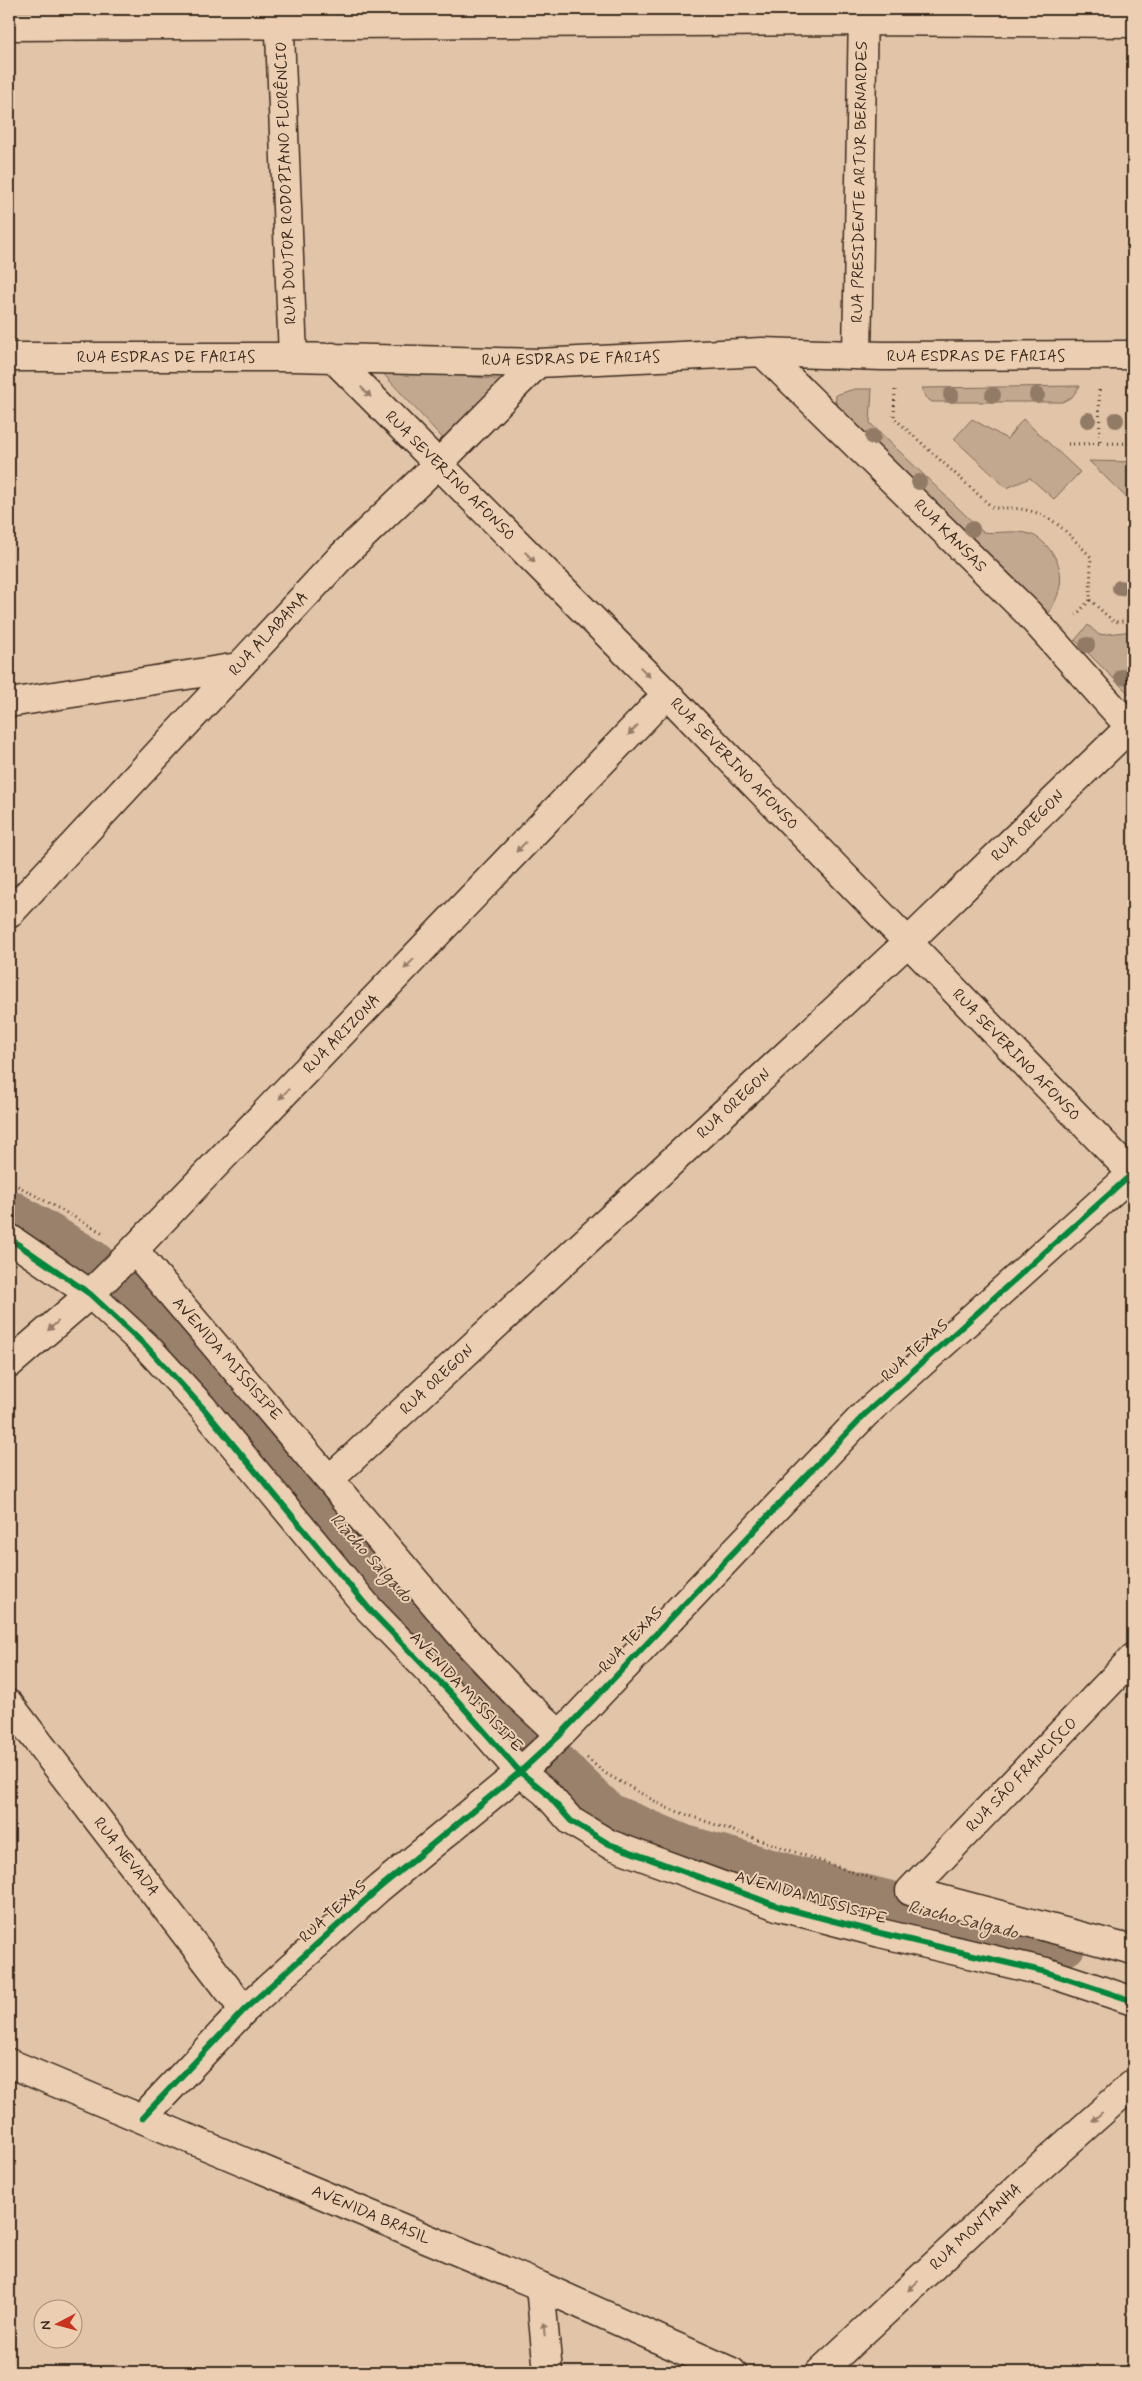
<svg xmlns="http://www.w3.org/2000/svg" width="1142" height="2381" viewBox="0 0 1142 2381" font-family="Mynerve,sans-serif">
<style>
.green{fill:#c3a890;stroke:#7f6957}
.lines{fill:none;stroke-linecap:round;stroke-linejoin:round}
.canal{stroke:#99816c;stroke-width:42}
.street-casing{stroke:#3b2a1e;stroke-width:31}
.secondary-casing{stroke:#3b2a1e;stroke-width:31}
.path{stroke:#3b2a1e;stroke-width:3;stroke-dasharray:1 4;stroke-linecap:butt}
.street{stroke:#eccfb2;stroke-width:28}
.secondary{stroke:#eccfb2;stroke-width:28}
.cycleway-casing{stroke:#eccfb2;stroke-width:9}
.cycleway{stroke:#00873e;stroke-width:6}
.tree{fill:#917a66}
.oneway{fill:#947c68}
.labels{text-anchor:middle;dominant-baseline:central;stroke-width:4;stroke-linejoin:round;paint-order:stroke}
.street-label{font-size:16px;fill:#3b2a1e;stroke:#eccfb2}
.water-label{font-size:18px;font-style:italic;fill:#524032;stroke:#eccfb2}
</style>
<rect width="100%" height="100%" fill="#e2c5a9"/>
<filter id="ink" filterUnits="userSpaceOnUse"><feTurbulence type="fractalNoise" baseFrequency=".02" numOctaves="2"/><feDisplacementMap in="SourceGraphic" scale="10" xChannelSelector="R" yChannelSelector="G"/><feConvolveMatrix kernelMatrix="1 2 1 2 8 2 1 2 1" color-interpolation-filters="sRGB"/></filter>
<g filter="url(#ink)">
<!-- green -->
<path class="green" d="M378,368L505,380L449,445Z
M1080,386L1072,397L1062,402H932L925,397L922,388Z
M854,389H872L870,423L983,532C998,534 1013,530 1026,533C1035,535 1040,539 1046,545C1066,567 1064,588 1049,613L835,409L836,395Z
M972,419L1007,439L1023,419L1080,472L1054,499L1030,478L1007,488L954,439Z
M1089,461L1133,462V504Z
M1088,625L1099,635L1133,631L1132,697L1075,640Z"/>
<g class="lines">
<!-- canal -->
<path class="canal" d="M9,1210L90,1259L137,1299L334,1521L464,1658L554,1761L609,1814L685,1846L854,1893L1065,1945"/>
<defs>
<path id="street" d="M279,9L293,357
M9,26L862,21L1133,23
M762,352L1027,612L1130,727
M857,355L863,9
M9,357H293L538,363L762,352L883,356L1133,355
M332,357L667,694L1133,1174
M9,703L238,667
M9,914L340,558L438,464L538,363
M9,1238L90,1294L146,1346L203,1408L369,1609L456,1699L520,1772L545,1792L571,1821L609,1844L780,1907L880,1933L1046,1972L1133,2001
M134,1250L467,1642L517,1695L560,1735
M9,1364L90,1294L126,1258L667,694
M330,1479L907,943L1133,724
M1133,1658L910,1891L1133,1950
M9,1704L244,2010
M142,2118L244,2010L378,1889L520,1772L560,1735L865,1414L1133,1173
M820,2372L1029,2177L1133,2084"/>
<path id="secondary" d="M9,2063L540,2286L732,2372
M540,2286L548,2372"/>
</defs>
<!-- street casing -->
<use href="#street" class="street-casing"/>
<!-- secondary casing -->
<use href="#secondary" class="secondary-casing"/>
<!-- path -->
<path class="path" d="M895,390L894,418L993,508C1046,506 1057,522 1091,557L1090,600L1076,615
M1099,390L1100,444
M1129,390L1131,443
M1068,444L1133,443
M1090,600L1114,622L1133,620
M9,1181L103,1233
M587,1758L605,1773L667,1808L876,1880"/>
<!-- street -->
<use href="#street" class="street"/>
<!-- secondary -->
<use href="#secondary" class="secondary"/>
<defs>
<path id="cycleway" d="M9,1238L90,1294L146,1346L203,1408L369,1609L456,1699L520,1772L545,1792L571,1821L609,1844L780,1907L880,1933L1046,1972L1133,2001
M142,2118L244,2010L378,1889L520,1772L560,1735L865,1414L1133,1173"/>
</defs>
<!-- cycleway casing -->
<use href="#cycleway" class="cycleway-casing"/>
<!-- cycleway -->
<use href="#cycleway" class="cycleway"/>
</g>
<!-- trees -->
<g class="tree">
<circle cx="951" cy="395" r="8"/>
<circle cx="993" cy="395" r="8"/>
<circle cx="1037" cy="395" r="8"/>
<circle cx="1088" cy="420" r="8"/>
<circle cx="1116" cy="420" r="8"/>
<circle cx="873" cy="437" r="8"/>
<circle cx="919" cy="482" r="8"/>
<circle cx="972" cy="529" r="8"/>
<circle cx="1120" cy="588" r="8"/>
<circle cx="1087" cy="645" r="8"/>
<circle cx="1122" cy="677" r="8"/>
</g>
<!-- one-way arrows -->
<defs><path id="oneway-solid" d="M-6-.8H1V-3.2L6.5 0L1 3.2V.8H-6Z" transform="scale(1.25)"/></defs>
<g class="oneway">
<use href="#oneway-solid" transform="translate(366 392) rotate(45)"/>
<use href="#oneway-solid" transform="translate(530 557) rotate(45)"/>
<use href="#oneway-solid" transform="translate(645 672) rotate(45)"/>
<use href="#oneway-solid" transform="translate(633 730) rotate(134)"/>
<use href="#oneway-solid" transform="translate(521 847) rotate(134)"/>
<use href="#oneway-solid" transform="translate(409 964) rotate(134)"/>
<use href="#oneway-solid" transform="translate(284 1094) rotate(134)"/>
<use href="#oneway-solid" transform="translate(53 1326) rotate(139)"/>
<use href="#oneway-solid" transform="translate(1097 2117) rotate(138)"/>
<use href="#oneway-solid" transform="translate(913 2286) rotate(137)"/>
<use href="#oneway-solid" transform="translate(544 2329) rotate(-96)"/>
</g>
</g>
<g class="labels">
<!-- street labels -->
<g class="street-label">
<text transform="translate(860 182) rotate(-89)">RUA PRESIDENTE ARTUR BERNARDES</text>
<text transform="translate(286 183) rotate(-92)">RUA DOUTOR RODOPIANO FLORÊNCIO</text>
<text x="976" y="356">RUA ESDRAS DE FARIAS</text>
<text x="166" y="357">RUA ESDRAS DE FARIAS</text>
<text transform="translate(571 359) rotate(-1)">RUA ESDRAS DE FARIAS</text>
<text transform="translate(450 476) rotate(45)">RUA SEVERINO AFONSO</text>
<text transform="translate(950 536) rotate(45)">RUA KANSAS</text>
<text transform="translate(269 634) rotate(-47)">RUA ALABAMA</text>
<text transform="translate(734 764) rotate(46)">RUA SEVERINO AFONSO</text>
<text transform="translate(1028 826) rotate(-44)">RUA OREGON</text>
<text transform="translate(342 1034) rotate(-46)">RUA ARIZONA</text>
<text transform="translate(1016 1055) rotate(46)">RUA SEVERINO AFONSO</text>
<text transform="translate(734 1104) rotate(-43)">RUA OREGON</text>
<text transform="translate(915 1351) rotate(-42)">RUA TEXAS</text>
<text transform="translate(227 1359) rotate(49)">AVENIDA MISSISIPE</text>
<text transform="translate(437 1380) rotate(-43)">RUA OREGON</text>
<text transform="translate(631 1640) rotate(-46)">RUA TEXAS</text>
<text transform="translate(466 1692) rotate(47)">AVENIDA MISSISIPE</text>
<text transform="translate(1022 1775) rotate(-46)">RUA SÃO FRANCISCO</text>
<text transform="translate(126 1857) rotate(52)">RUA NEVADA</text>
<text transform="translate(811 1898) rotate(16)">AVENIDA MISSISIPE</text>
<text transform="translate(333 1912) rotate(-42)">RUA TEXAS</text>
<text transform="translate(371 2215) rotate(23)">AVENIDA BRASIL</text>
<text transform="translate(976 2227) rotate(-43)">RUA MONTANHA</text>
</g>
<!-- water labels -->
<g class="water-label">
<text transform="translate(371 1558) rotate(48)">Riacho Salgado</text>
<text transform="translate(963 1920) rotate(14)">Riacho Salgado</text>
</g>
</g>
<!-- margin -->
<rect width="1142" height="2381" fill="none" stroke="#eccfb2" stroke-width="30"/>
<rect x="15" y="15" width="1112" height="2351" fill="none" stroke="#3b2a1e" stroke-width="2" filter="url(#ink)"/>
<!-- north arrow -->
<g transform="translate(58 2324) rotate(264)"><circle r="24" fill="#eccfb2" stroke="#a58d77"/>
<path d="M0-4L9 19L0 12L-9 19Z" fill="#c8321e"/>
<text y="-8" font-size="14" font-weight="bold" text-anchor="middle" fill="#3b2a1e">N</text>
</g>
</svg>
